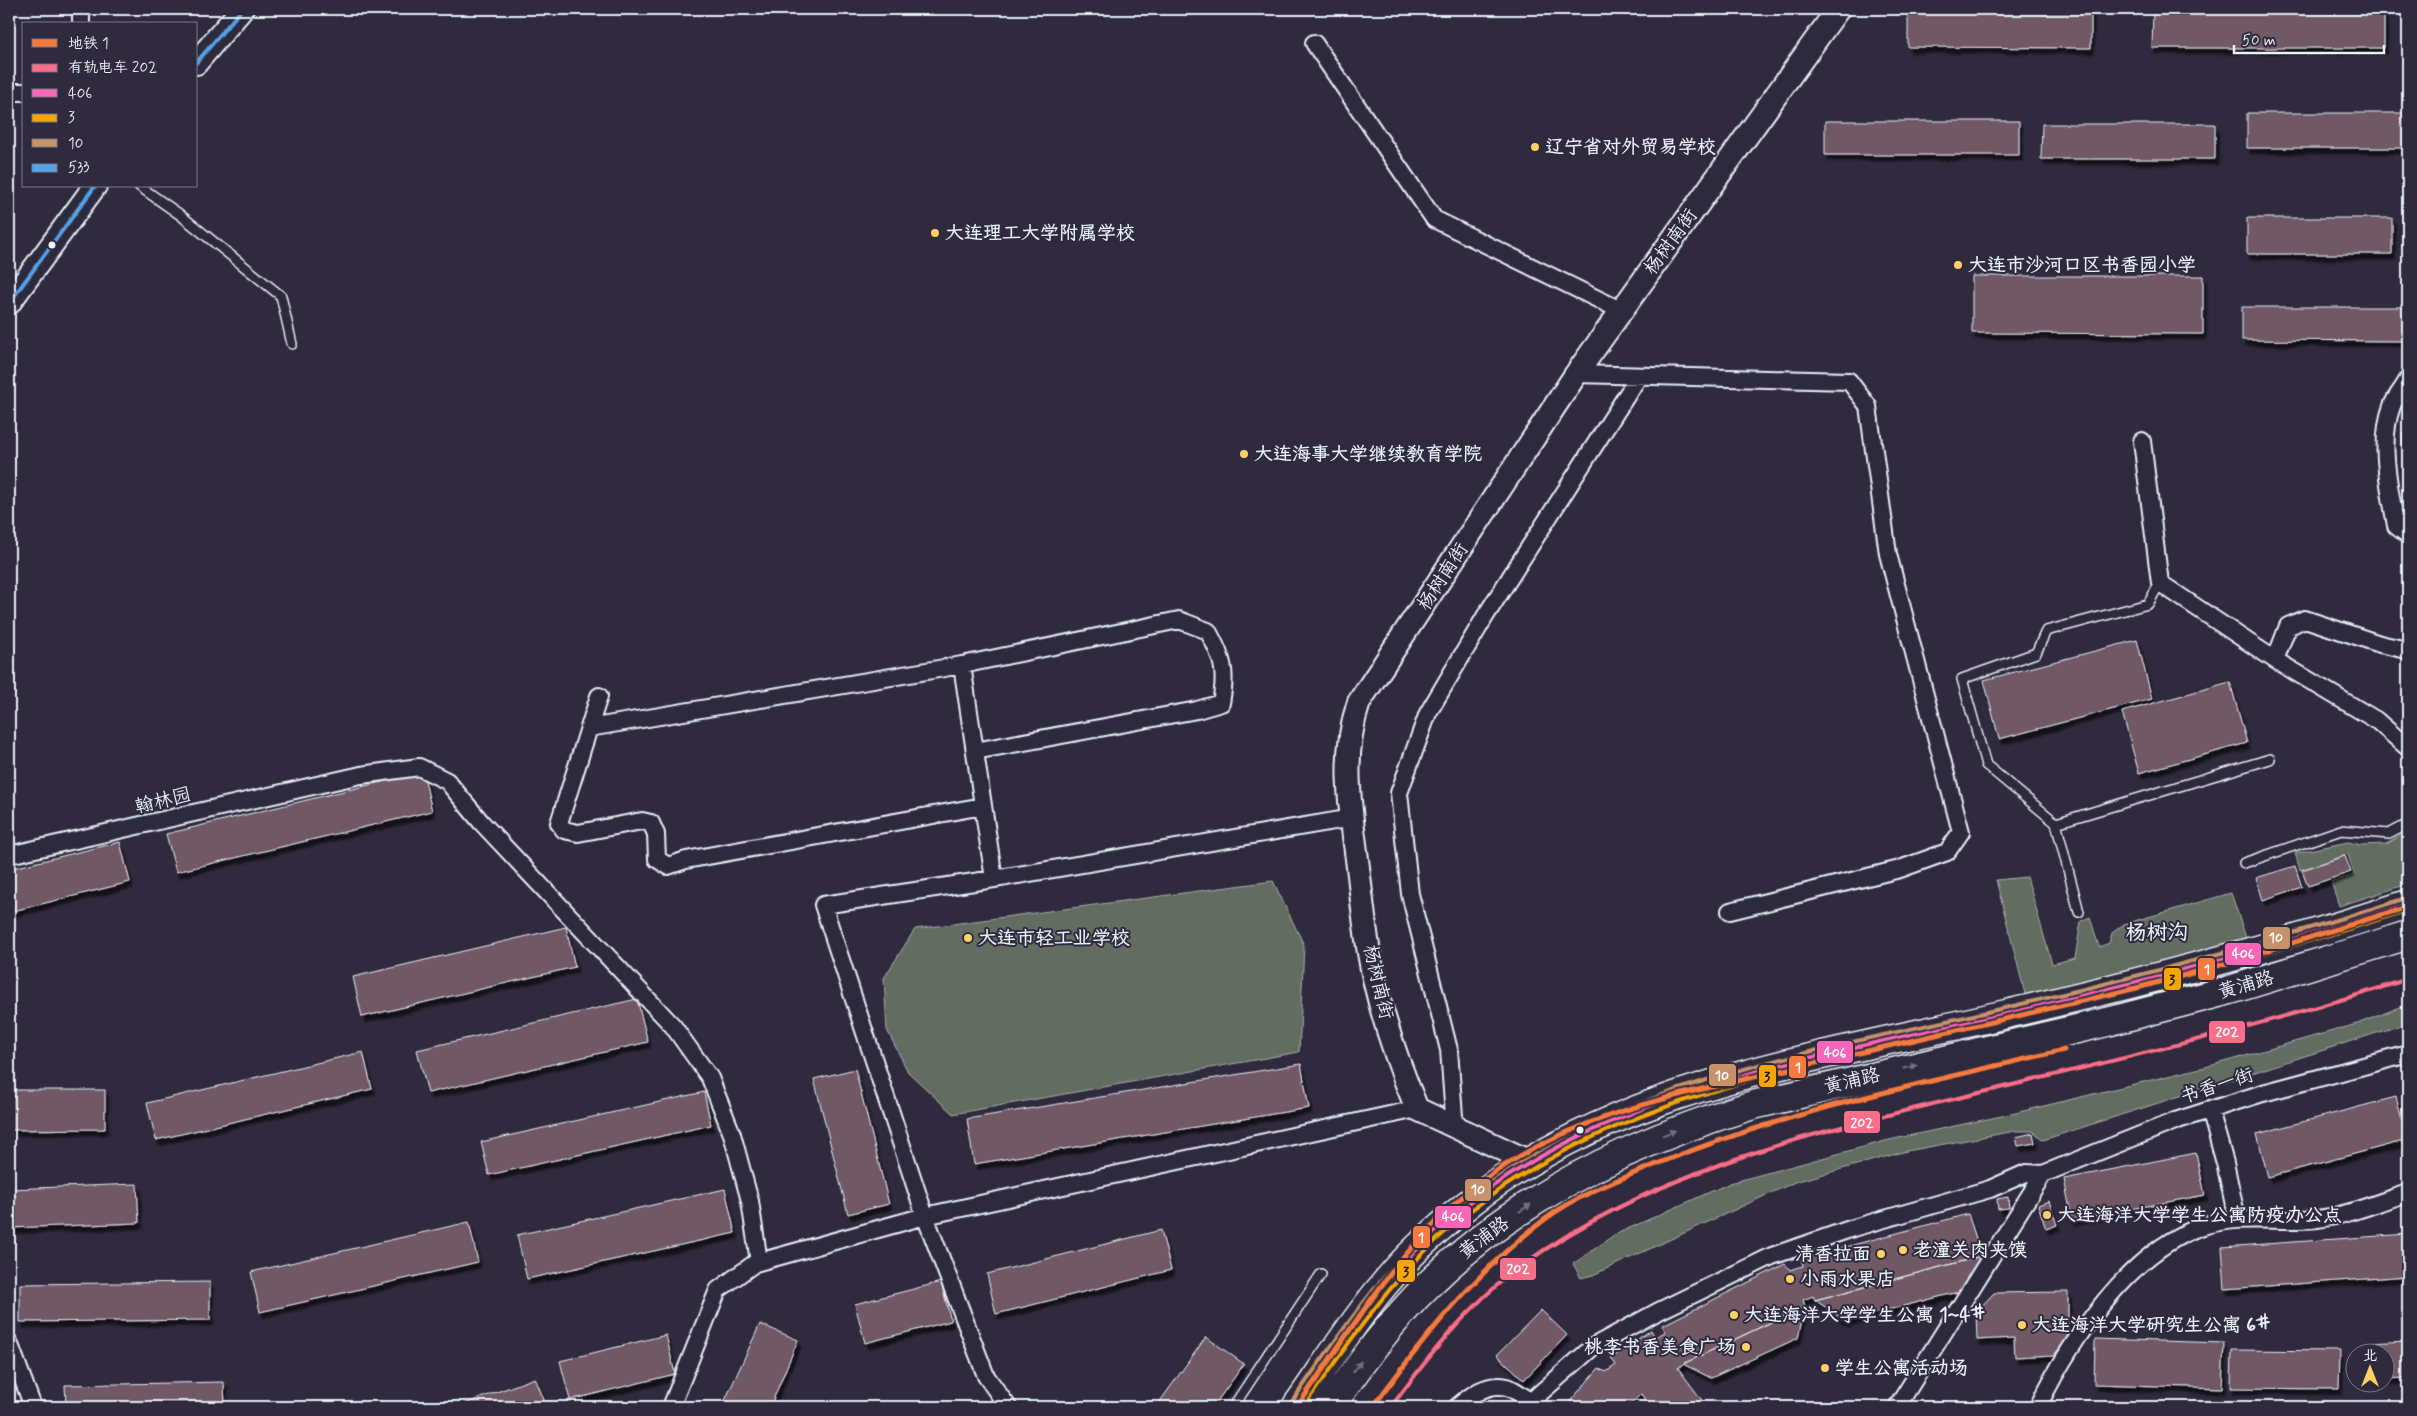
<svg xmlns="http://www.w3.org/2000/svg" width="2417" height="1416" viewBox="0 0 2417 1416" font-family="Mynerve,'LXGW WenKai TC',sans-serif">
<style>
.green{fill:#646c60;stroke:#a6aeac}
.building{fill:#715965;stroke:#e8f1f8;filter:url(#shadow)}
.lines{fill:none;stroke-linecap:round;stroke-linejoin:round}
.lane-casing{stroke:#e8f1f8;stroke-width:12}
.street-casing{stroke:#e8f1f8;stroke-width:20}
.secondary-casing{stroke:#e8f1f8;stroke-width:26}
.highway-casing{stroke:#e8f1f8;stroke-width:31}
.lane{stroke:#2f2a3d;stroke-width:9}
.street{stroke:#2f2a3d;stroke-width:16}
.secondary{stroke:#2f2a3d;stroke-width:22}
.highway{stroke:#2f2a3d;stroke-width:28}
.bus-1-casing{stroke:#2f2a3d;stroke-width:8}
.bus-2-casing{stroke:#2f2a3d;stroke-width:8}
.bus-3-casing{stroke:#2f2a3d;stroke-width:8}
.bus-4-casing{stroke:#2f2a3d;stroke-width:8}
.bus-1{stroke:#fa66b7;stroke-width:4}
.bus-2{stroke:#f7a600;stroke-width:4}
.bus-3{stroke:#c7916a;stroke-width:4}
.bus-4{stroke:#53a3e8;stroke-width:4}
.tram-1-casing{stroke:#2f2a3d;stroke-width:8}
.tram-1{stroke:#fb6d88;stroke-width:4}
.metro-1-casing{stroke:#2f2a3d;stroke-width:9}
.metro-1{stroke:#f6793e;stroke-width:5}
.oneway{fill:#70707e}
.poi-dot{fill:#ffd166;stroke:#2f2a3d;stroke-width:2}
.bus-dot{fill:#e8f1f8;stroke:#2f2a3d;stroke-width:2}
.labels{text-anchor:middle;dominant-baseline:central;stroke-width:4;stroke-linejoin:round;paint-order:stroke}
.poi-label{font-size:19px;font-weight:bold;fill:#e8f1f8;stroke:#2f2a3d;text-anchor:start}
.street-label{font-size:19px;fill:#e8f1f8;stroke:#2f2a3d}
.quarter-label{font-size:21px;font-weight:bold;fill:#e8f1f8;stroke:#2f2a3d}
.line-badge{stroke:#2f2a3d;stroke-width:2}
.badge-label{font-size:14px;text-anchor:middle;font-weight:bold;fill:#fff}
.pale-badge-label{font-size:14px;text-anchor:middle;font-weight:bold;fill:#111}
</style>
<defs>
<filter id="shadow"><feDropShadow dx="3" dy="5.5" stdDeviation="1" flood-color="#0009"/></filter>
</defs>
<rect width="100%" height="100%" fill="#2f2a3d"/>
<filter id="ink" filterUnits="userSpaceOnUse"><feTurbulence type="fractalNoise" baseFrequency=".02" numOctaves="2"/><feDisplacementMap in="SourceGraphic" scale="10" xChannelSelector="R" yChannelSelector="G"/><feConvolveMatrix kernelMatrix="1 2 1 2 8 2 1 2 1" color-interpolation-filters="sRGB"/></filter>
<g filter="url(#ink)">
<!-- green -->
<path class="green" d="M2408,832V884L2339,906L2331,881L2354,875L2348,854L2300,870L2295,853L2348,842L2361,845L2386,844Z
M2027,877L2052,964L2075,958L2081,921L2090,917L2099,947L2109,943L2112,933L2124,924L2231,893L2247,941L2026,998L1996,880Z
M1273,881L1304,945L1299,1052L953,1114L908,1072L887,1030L884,978L915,929Z
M2408,1004V1023L2043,1140L2033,1131H2015L1907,1151L1795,1182L1593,1275L1581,1278L1573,1264L1614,1235L1730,1183L1889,1140L2011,1114L2213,1065L2357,1024Z"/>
<!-- building -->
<path class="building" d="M1908,11H2091V48L1908,47Z
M2153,12L2384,13V48H2152Z
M2247,113H2407V148H2247Z
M1825,121H2019V155H1825Z
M2042,124H2215V159H2041Z
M2247,218H2392V254H2247Z
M1972,276H2203V334L1972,333Z
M2242,307H2408V341L2242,340Z
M2402,433H2408V485H2406Z
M2137,640L2152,699L1999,739L1984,680Z
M2230,682L2247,743L2139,773L2122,712Z
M423,772L432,811L176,872L166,834Z
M120,842L130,882L9,912V869Z
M2345,856L2351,872L2308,886L2302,870Z
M2295,866L2302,887L2263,900L2256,878Z
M566,927L575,967L362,1017L353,977Z
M637,999L648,1042L428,1093L417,1050Z
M363,1052L372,1089L156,1140L147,1103Z
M1301,1064L1309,1108L974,1164L967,1119Z
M855,1069L889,1204L848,1214L814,1079Z
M9,1090H105V1129L9,1130Z
M704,1092L711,1125L489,1175L481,1142Z
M2396,1097L2407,1140L2268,1177L2257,1134Z
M2033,1133L2035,1143L2018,1146L2016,1137Z
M2196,1153L2205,1195L2072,1220L2064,1179Z
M137,1184L139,1223L9,1228V1189Z
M725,1189L735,1233L527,1279L517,1235Z
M2008,1197L2009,1208L1998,1209L1997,1199Z
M2049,1201L2057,1225L2046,1229L2038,1205Z
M1968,1214L1982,1256L1815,1300L1813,1296L1803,1300L1805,1306L1683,1364L1678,1368L1707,1407H1650L1641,1394L1628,1407H1565L1599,1368L1606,1372L1616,1365L1611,1358L1651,1330L1655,1337L1665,1332L1663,1325L1785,1264L1790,1270L1803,1266L1801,1259Z
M469,1222L478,1262L260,1312L251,1272Z
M1161,1230L1171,1270L996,1314L987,1274Z
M2408,1234V1276L2225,1289L2222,1247Z
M1982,1256L1962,1291L1845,1321L1815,1300Z
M210,1282V1320L20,1322V1284Z
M941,1282L951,1321L865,1343L855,1304Z
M2068,1292V1338L2054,1355L2015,1357L2014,1338L1977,1340L1976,1312L1994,1293Z
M1805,1306L1798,1338L1711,1378L1683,1364Z
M1541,1310L1567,1335L1524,1380L1497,1355Z
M760,1324L798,1340L770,1407H722Z
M666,1335L675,1374L570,1400L560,1361Z
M1206,1337L1244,1364L1213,1407H1156Z
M2095,1339L2224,1343L2222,1388L2094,1384Z
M2408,1341V1378L2384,1379V1354H2369L2368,1343Z
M2232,1350L2340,1351L2339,1389L2231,1388Z
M535,1378L547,1407H456Z
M224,1382L225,1407H66L65,1385Z"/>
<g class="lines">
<defs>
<path id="lane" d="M139,186L179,214L281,296L292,344
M2160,583L2148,604L2046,631L2036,653L1962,679L1986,765L2056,823L2270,759
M2056,823L2079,912
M2244,863L2341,830L2389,834L2408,824
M1233,1407L1321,1274"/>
<path id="street" d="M81,9V24
M1314,43L1434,219L1622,311
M9,92H24
M1576,374L1849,381L1868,406L1888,554L1961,832L1947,852L1900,869L1730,911
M2408,379C2404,388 2395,397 2392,406C2378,443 2390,489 2396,526L2408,535
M2142,441L2160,583L2275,660L2376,720L2408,748
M2275,660L2288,626L2305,619L2380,644L2407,650
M962,665L994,879
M599,696L559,823L564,830L578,833L642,821L651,823L656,834L657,859L668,866L686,860L983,806
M589,728L962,665L1179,620L1208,631C1223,658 1227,671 1221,703L1197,710L975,751
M9,855L361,775L419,767L447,781L481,822L673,1026L710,1078L732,1134L750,1201L759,1262
M2210,1110L2225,1163L2237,1219
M1454,1116L1449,1050L1410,894L1399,793L1428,713L1486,615L1639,376
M9,1342L33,1407
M671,1407L718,1290L755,1263L925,1216L1417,1109
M1008,1407L986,1376L925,1216L823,905L994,879L1352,818
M1457,1407C1470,1396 1487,1382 1507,1387C1515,1389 1524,1397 1531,1402
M1528,1407L1538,1395L1594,1346L1657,1312L1772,1256L1853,1228L1990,1189L2026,1173L2043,1174L2175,1121L2263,1093L2408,1054
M1897,1407L2043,1174
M2038,1407C2070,1341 2130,1250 2203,1226C2240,1214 2279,1223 2317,1219C2347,1216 2379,1202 2408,1193"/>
<path id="secondary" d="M196,63L242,9
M9,303L95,186
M1530,1162L1417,1109C1396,1059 1378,1006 1369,953C1364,922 1361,891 1357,859C1350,806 1341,755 1359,702L1576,374L1838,9"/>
<path id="highway" d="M1296,1407C1328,1362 1357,1315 1393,1274C1416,1247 1444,1223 1472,1201C1618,1086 1817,1058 1993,1017C2133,985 2272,949 2408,904
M1330,1407C1360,1364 1391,1321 1429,1284C1518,1196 1634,1141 1753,1105L2107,1022L2230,990L2408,935"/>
</defs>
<!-- lane casing -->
<use href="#lane" class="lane-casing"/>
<!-- street casing -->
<use href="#street" class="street-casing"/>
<!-- secondary casing -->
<use href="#secondary" class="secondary-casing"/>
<!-- highway casing -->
<use href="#highway" class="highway-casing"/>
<!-- lane -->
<use href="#lane" class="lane"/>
<!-- street -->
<use href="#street" class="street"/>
<!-- secondary -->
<use href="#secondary" class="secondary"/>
<!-- highway -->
<use href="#highway" class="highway"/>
<defs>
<path id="bus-1" d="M1296,1407C1348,1332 1397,1256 1472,1201C1625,1087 1811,1058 1993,1017C2133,985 2271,948 2408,904"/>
<path id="bus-2" d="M1303,1407C1355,1334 1402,1262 1474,1208C1625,1093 1816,1064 1996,1023C2135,991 2273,954 2408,910"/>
<path id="bus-3" d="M1291,1403C1344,1328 1393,1253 1467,1197C1621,1081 1813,1052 1996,1010C2134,978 2271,942 2406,898"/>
<path id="bus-4" d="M196,63L242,9
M9,303L95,186"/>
</defs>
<!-- bus-1 casing -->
<use href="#bus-1" class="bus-1-casing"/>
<!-- bus-2 casing -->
<use href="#bus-2" class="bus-2-casing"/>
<!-- bus-3 casing -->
<use href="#bus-3" class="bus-3-casing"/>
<!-- bus-4 casing -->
<use href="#bus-4" class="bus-4-casing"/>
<!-- bus-1 -->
<use href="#bus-1" class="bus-1"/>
<!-- bus-2 -->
<use href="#bus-2" class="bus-2"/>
<!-- bus-3 -->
<use href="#bus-3" class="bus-3"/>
<!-- bus-4 -->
<use href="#bus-4" class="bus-4"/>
<defs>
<path id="tram-1" d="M1391,1407C1429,1356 1469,1304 1521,1266C1665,1162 1839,1127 2008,1086C2142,1054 2276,1022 2408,979"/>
</defs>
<!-- tram-1 casing -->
<use href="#tram-1" class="tram-1-casing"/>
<!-- tram-1 -->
<use href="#tram-1" class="tram-1"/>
<defs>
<path id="metro-1" d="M1297,1407C1352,1329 1403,1240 1481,1182C1576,1110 1693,1092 1807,1065C1910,1041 2013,1017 2116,993C2214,970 2311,936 2408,907
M1373,1407C1423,1339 1476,1271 1544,1220C1576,1196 1615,1181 1652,1166C1785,1111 1925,1083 2064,1050"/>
</defs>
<!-- metro-1 casing -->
<use href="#metro-1" class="metro-1-casing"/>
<!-- metro-1 -->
<use href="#metro-1" class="metro-1"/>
</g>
<!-- one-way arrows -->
<defs><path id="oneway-solid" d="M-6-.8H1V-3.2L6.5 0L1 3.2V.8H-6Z" transform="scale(1.25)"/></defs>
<g class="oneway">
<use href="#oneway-solid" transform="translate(1910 1067) rotate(-13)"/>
<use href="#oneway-solid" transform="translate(1669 1133) rotate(-21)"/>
<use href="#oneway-solid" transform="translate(1525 1208) rotate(-33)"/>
<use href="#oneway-solid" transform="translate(1357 1367) rotate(-55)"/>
</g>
</g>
<!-- markers -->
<g class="poi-dot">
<circle cx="1535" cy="147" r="5"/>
<circle cx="935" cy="233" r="5"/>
<circle cx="1958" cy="265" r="5"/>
<circle cx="1244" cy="454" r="5"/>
<circle cx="968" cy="938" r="5"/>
<circle cx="2047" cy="1215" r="5"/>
<circle cx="1903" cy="1250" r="5"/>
<circle cx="1881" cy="1254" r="5"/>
<circle cx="1790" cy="1279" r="5"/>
<circle cx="1734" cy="1315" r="5"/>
<circle cx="2022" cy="1325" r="5"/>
<circle cx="1746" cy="1347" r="5"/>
<circle cx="1825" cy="1368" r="5"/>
</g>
<g class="bus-dot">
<circle cx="52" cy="245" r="4.5"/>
<circle cx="1580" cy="1130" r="4.5"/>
</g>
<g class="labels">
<!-- poi labels -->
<g class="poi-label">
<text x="1545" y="147">辽宁省对外贸易学校</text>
<text x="945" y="233">大连理工大学附属学校</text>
<text x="1968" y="265">大连市沙河口区书香园小学</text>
<text x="1254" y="454">大连海事大学继续教育学院</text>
<text x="978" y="938">大连市轻工业学校</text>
<text x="2057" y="1215">大连海洋大学学生公寓防疫办公点</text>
<text x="1913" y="1250">老潼关肉夹馍</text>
<text x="1871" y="1254" text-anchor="end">清香拉面</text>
<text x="1800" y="1279">小雨水果店</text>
<text x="1744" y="1315">大连海洋大学学生公寓 1~4#</text>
<text x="2032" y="1325">大连海洋大学研究生公寓 6#</text>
<text x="1736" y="1347" text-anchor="end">桃李书香美食广场</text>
<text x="1835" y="1368">学生公寓活动场</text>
</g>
<!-- street labels -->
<g class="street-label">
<text transform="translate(1671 242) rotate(-54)">杨树南街</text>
<text transform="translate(1443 577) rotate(-57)">杨树南街</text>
<text transform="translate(163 801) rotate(-13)">翰林园</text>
<text transform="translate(1378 982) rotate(77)">杨树南街</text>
<text transform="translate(2246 985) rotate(-16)">黄浦路</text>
<text transform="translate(1852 1081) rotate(-13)">黄浦路</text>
<text transform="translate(2217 1086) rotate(-18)">书香一街</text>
<text transform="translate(1484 1238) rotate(-37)">黄浦路</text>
</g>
<!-- quarter labels -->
<g class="quarter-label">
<text x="2157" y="933">杨树沟</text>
</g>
</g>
<g class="line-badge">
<rect x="2262" y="926" width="29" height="24" rx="5" fill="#c7916a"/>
<rect x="2224" y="942" width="38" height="24" rx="5" fill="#fa66b7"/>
<rect x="2197" y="957" width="19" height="24" rx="5" fill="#f6793e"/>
<rect x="2163" y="967" width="19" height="24" rx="5" fill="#f7a600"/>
<rect x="2208" y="1020" width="38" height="24" rx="5" fill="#fb6d88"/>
<rect x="1816" y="1040" width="38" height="24" rx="5" fill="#fa66b7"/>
<rect x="1788" y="1055" width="19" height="24" rx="5" fill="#f6793e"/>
<rect x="1708" y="1063" width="29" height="24" rx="5" fill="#c7916a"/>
<rect x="1758" y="1064" width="19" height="24" rx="5" fill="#f7a600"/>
<rect x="1843" y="1110" width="38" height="24" rx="5" fill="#fb6d88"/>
<rect x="1464" y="1178" width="28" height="24" rx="5" fill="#c7916a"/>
<rect x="1434" y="1205" width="38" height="24" rx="5" fill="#fa66b7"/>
<rect x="1412" y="1225" width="19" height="24" rx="5" fill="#f6793e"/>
<rect x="1499" y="1257" width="38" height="24" rx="5" fill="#fb6d88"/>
<rect x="1396" y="1259" width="20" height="24" rx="5" fill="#f7a600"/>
</g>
<g class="badge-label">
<text x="2276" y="942">10</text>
<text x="2243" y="958">406</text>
<text x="2207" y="974">1</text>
<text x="2227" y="1036">202</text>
<text x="1835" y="1057">406</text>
<text x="1798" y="1072">1</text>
<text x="1722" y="1080">10</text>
<text x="1862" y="1127">202</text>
<text x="1478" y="1194">10</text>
<text x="1453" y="1221">406</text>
<text x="1421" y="1242">1</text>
<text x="1518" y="1273">202</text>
</g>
<g class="pale-badge-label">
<text x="2172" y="984">3</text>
<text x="1767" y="1081">3</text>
<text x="1406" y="1276">3</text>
</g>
<!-- margin -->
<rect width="2417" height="1416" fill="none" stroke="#2f2a3d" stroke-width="30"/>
<rect x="15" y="15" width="2387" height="1386" fill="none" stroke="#e8f1f8" stroke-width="2" filter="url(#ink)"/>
<!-- legend -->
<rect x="22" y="22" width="175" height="165" fill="#2f2a3d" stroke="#797a88"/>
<rect x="32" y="39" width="25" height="8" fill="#f6793e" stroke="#797a88"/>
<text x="68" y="48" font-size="15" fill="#e8f1f8">地铁 1</text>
<rect x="32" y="64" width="25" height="8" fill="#fb6d88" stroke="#797a88"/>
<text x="68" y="72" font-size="15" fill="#e8f1f8">有轨电车 202</text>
<rect x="32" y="89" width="25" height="8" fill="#fa66b7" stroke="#797a88"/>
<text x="68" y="98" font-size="15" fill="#e8f1f8">406</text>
<rect x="32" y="114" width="25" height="8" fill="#f7a600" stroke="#797a88"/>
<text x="68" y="122" font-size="15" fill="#e8f1f8">3</text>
<rect x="32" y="139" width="25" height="8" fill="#c7916a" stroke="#797a88"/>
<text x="68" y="148" font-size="15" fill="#e8f1f8">10</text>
<rect x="32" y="164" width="25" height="8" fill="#53a3e8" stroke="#797a88"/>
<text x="68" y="172" font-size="15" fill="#e8f1f8">533</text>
<!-- north arrow -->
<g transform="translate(2370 1368)"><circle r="24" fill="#2f2a3d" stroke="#797a88"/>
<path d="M0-4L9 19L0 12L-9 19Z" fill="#ffd166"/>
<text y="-8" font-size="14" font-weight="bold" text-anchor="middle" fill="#e8f1f8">北</text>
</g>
<!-- scale -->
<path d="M2234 45v8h150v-8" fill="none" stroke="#e8f1f8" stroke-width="2.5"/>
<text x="2242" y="45" font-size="15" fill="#e8f1f8" stroke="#2f2a3d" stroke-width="4" paint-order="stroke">50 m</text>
</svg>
